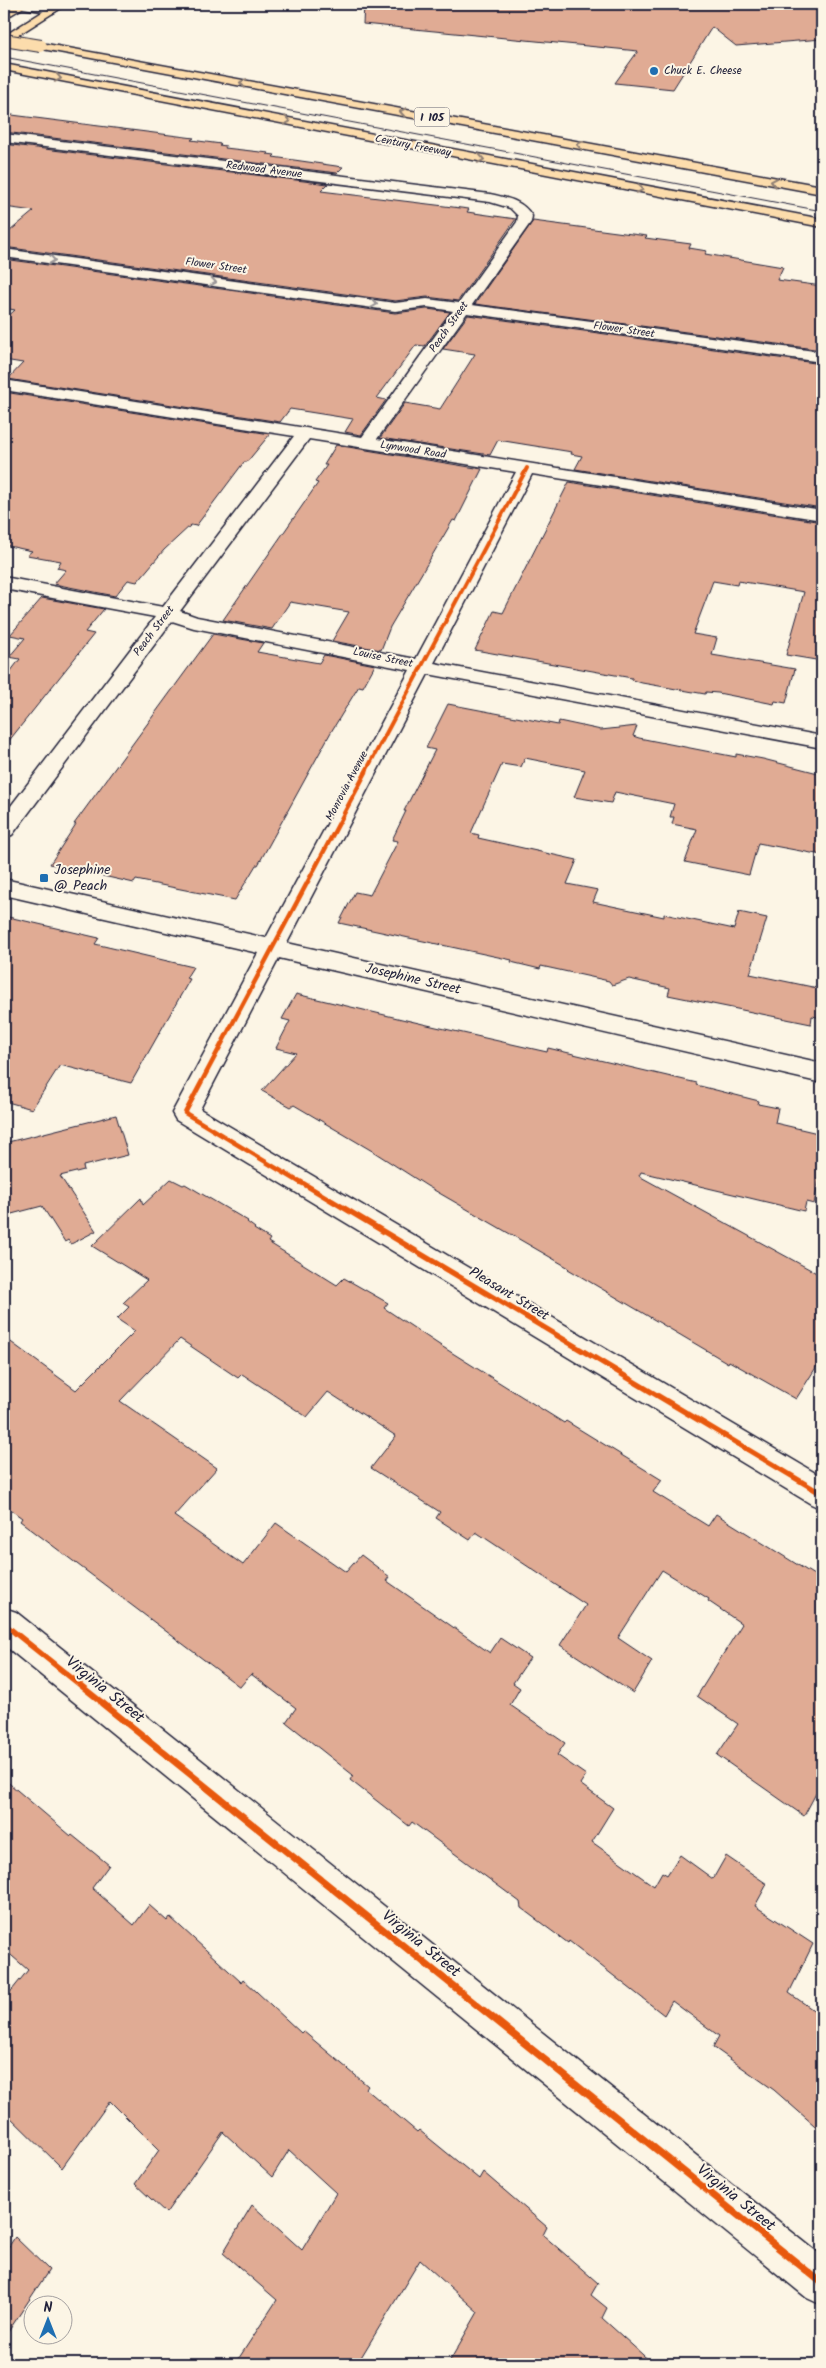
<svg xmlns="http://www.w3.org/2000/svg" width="826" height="2368" viewBox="0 0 826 2368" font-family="Kalam,sans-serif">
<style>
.building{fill:#e0ab94;stroke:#22223b}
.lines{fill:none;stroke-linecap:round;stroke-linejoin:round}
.minor-casing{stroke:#22223b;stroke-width:3}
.major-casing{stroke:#22223b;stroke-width:3}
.highway-casing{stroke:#22223b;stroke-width:3}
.minor{fill:#fcf5e5;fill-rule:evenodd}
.major{fill:#fcdcac;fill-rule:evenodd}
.highway{fill:#fcdcac;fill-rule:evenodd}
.tram{stroke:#22223b;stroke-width:1}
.highway-bridge-casing{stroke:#22223b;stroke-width:14;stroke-linecap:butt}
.highway-bridge{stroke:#fcdcac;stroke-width:12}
.cycleway-far3-casing{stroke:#fcf5e5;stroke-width:5.5}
.cycleway-far2-casing{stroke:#fcf5e5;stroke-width:7}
.cycleway-far1-casing{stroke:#fcf5e5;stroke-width:9}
.cycleway-casing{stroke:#fcf5e5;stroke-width:10}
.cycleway-far3{stroke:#e8590c;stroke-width:4}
.cycleway-far2{stroke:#e8590c;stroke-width:4.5}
.cycleway-far1{stroke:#e8590c;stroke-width:5.5}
.cycleway{stroke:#e8590c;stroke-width:7}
.oneway{stroke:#8f7f74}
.oneway2{stroke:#9a9698}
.poi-dot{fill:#1f6fb2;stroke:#fcf5e5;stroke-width:2}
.labels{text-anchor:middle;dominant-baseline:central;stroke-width:4;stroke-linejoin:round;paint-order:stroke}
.far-poi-label{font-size:11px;fill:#22223b;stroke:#fcf5e5;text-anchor:start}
.far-street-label{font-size:11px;fill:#22223b;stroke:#fcf5e5}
.shield{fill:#fcf5e5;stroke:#63616e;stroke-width:1}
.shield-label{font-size:12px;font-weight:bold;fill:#22223b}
.poi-label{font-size:14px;fill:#22223b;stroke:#fcf5e5;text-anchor:start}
.street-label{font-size:14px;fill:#22223b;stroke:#fcf5e5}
.near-street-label{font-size:16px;fill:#22223b;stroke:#fcf5e5}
</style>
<rect width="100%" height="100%" fill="#fcf5e5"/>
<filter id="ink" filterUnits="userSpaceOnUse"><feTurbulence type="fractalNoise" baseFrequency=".02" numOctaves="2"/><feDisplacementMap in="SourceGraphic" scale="10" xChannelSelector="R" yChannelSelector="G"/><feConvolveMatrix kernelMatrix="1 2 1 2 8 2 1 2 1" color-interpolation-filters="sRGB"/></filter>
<g filter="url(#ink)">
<!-- building -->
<path class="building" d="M364,4L459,6V4H822V39L736,46L712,27L673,89L615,83L638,51L363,24Z
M4,114L194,138L191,140L221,144L219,145L226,146L225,148L269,153L267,154L275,155L273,157L343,167L337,173L4,132Z
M4,144L328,184L321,191L469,209L467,212L516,219L458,301L427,297L395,301L4,247V236L34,211L4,207Z
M533,221L647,236L645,238L691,244L689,248L707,251L705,254L783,267L777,280L822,286V350L475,304Z
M4,259L395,313L427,309L450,312L425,346L416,345L377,398L386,400L361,435L345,432L353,419L290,409L280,422L8,379L23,363L4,360V320L15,310L4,308Z
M468,315L822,364V508L575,469L582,456L571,454L572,452L498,440L490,455L380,438L405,403L440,409L475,354L443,349Z
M4,392L270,434L247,462H244L196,526L191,525L164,550L137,582L128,580L115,596L54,584L66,570L57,568L61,561L27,555L32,551L4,545Z
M336,445L482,469L456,521L453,520L390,627L381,650L332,641L349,612L290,602L272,629L223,620L318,483L315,482L327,465H324Z
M569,482L822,522V661L786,655L804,592L738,581L737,585L713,581L693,634L717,638L712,655L795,669L786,703L775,701L774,704L718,693L706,692L705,694L642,683L632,680V678L475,650L494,611L503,613Z
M42,598L104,609L85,632L94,634L4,747V680L20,659L9,657L25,638L10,635Z
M213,634L263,643L257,652L319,663L324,655L375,665L363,687L359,686L331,732L258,865H256L235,900L136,880L134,883L50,864L76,824H74Z
M448,704L558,725L559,721L601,730L637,726L633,736L639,738L736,757V754L763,759L822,774V855L758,843L749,875L685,862L697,829L672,824L674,817H670L674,804L615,792L611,803L574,797L585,770L525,758L521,767L502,764L471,833L479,835L478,838L577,860L567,884L598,890L593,902L664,917V914L734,929L739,912L767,918L750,974L822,989V1018L812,1016L811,1024L668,995L670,988L629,979L612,985L609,981L541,966L540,969L511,962L512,960L339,923L355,892L370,895L398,841L392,840L406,811H404L435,750L426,748Z
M4,916L99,938L95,944L193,967L186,978L190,979L131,1083L60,1065L32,1109L4,1101Z
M296,994L423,1024L547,1052L548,1048L697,1083L696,1085L759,1101L758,1104L778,1108L775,1123L822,1134V1163L814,1204L806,1202L804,1211L641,1172L639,1176L822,1276V1358L796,1399L729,1361L728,1363L568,1269L569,1268L427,1186L374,1152L294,1105L291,1107L262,1091L296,1053L276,1048L290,1021L282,1019Z
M116,1115L128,1155L83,1166L84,1170L60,1176L96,1231L71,1244L68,1240L65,1242L42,1206L4,1216V1143Z
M171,1179L183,1185L185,1184L248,1221L247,1222L255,1228L254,1229L270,1239L268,1242L337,1285L344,1278L388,1303L384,1308L438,1344L564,1423L566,1421L662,1480L653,1492L708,1526L716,1514L822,1580V1782L804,1816L717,1755L738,1724L697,1696L742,1624L708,1601L709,1599L662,1570L618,1638L652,1661L633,1693L560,1645L586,1605L476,1532L470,1540L436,1518L440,1512L371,1468L396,1436L328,1392L307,1417L242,1374L238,1378L180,1339L120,1401L217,1468L174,1516L243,1565L276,1523L346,1572L361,1555L390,1577L387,1581L490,1653L500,1638L530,1658L513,1683L520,1688L510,1705L565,1743L557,1755L586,1775L580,1784L613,1808L592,1842L654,1886L662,1872L667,1875L680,1855L713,1879L726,1856L767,1884L755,1906L813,1944L789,1993L822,2016V2132L774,2090L713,2047L719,2036L672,2001L664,2015L569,1941L568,1943L521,1908L520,1902L412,1822L409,1826L350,1780L353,1775L286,1722L296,1708L251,1674L240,1687L20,1521L22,1518L4,1505V1337L76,1390L135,1331L117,1319L129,1307L123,1303L147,1280L92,1246L141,1198L143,1205Z
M4,1779L71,1836L72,1835L109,1865L92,1888L134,1925L149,1905L167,1921L170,1917L241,1982L243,1979L301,2033L303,2031L368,2086L366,2089L417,2132L419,2130L479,2179L483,2172L547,2227L543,2235L598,2283L591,2295L607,2308L602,2318L653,2364H448L478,2312L420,2260L357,2364H235L277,2300L223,2253L252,2205L302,2250L336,2193L289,2150L272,2177L223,2132L166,2213L135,2184L159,2150L110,2101L62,2168L4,2111V2000L28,1970L4,1949Z
M15,2237L49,2270L4,2338V2254Z"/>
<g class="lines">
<defs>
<path id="minor" d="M12,4H34L57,8L58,10L53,13L17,7Z
M4,134L490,194C507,198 522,200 532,216L531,222L472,305L822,352V362L467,313L377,439L822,510V520L532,474L434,663L822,736V748L428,674L287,943L822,1063V1083L279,958L200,1109L822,1477V1509L811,1504L176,1120L172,1113L258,953L4,895V879L266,938L410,670L194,628L172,621L12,835L4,837V815L155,617L4,589V577L163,607L294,436L4,390V380L362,437L453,311L427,307L395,311L4,257V249L395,303L427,299L459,303L517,222L518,216L510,208L490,202L4,142ZM309,439L516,472L416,659L197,617L180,611Z
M4,1608L16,1612L822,2256V2305L807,2298L4,1645Z"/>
<path id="major" d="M17,4H29L4,19V12Z
M55,4H67L4,44V36Z"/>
<path id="highway" d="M41,43L822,186V194L37,48V44Z
M4,64L822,219V227L4,70Z"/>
</defs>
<!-- minor casing -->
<use href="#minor" class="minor-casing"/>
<!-- major casing -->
<use href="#major" class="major-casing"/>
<!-- highway casing -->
<use href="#highway" class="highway-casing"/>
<!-- minor -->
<use href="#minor" class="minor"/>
<!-- major -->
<use href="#major" class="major"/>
<!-- highway -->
<use href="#highway" class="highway"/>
<!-- tram -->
<path class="tram" d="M4,57L822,211"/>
<defs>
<path id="highway-bridge" d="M4,40L41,46"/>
</defs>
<!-- highway-bridge casing -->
<use href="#highway-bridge" class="highway-bridge-casing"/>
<!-- highway-bridge -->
<use href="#highway-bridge" class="highway-bridge"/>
<defs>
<path id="cycleway-far3" d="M365,773L527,468"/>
<path id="cycleway-far2" d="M301,1183L185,1113L366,772"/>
<path id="cycleway-far1" d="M299,1181L822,1494
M4,1624L104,1704"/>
<path id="cycleway" d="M102,1703L822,2283"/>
</defs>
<!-- cycleway-far3 casing -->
<use href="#cycleway-far3" class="cycleway-far3-casing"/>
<!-- cycleway-far2 casing -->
<use href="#cycleway-far2" class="cycleway-far2-casing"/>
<!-- cycleway-far1 casing -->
<use href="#cycleway-far1" class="cycleway-far1-casing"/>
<!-- cycleway casing -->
<use href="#cycleway" class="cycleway-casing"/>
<!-- cycleway-far3 -->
<use href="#cycleway-far3" class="cycleway-far3"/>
<!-- cycleway-far2 -->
<use href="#cycleway-far2" class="cycleway-far2"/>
<!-- cycleway-far1 -->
<use href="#cycleway-far1" class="cycleway-far1"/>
<!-- cycleway -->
<use href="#cycleway" class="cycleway"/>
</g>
<!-- one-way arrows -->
<defs><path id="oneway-chevron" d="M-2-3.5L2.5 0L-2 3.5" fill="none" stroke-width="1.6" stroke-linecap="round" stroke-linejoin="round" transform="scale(1.25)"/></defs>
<g class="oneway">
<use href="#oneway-chevron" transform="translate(58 78) rotate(11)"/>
<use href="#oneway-chevron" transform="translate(243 83) rotate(-170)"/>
<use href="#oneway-chevron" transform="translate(403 112) rotate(-170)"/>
<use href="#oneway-chevron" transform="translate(287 121) rotate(11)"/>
<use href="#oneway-chevron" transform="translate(580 145) rotate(-170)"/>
<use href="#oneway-chevron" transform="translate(481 159) rotate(11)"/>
<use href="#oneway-chevron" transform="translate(774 182) rotate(-170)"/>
<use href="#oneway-chevron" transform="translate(640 189) rotate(11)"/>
</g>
<g class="oneway2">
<use href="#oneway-chevron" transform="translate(52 260) rotate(8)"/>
<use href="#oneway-chevron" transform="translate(213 282) rotate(8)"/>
<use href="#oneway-chevron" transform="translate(374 304) rotate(8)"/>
</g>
</g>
<!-- markers -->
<g class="poi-dot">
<circle cx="654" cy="71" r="5"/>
<rect x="39" y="873" width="10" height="10" rx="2.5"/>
</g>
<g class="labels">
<!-- far-poi labels -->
<g class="far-poi-label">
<text x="664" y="71">Chuck E. Cheese</text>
</g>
<!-- far-street labels -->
<g class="far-street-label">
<text transform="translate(413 146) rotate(11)">Century Freeway</text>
<text transform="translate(264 170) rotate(7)">Redwood Avenue</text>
<text transform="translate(216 266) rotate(8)">Flower Street</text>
<text transform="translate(449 327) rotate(-55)">Peach Street</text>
<text transform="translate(624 330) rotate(8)">Flower Street</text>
<text transform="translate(413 450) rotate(9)">Lynwood Road</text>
<text transform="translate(154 631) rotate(-53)">Peach Street</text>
<text transform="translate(383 658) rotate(12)">Louise Street</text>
<text transform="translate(347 786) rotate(-62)">Monrovia Avenue</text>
</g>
<!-- shield labels -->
<rect class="shield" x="414.5" y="107.5" width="35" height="19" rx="4"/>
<g class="shield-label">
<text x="432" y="117">I 105</text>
</g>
<!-- poi labels -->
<g class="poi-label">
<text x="54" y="870">Josephine<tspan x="54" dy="16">@ Peach</tspan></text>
</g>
<!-- street labels -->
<g class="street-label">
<text transform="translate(413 979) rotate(13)">Josephine Street</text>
<text transform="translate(509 1294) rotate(31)">Pleasant Street</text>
</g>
<!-- near-street labels -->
<g class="near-street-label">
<text transform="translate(105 1690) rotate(39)">Virginia Street</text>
<text transform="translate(421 1944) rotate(39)">Virginia Street</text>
<text transform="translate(736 2198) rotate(39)">Virginia Street</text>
</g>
</g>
<!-- margin -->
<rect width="826" height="2368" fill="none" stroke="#fcf5e5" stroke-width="20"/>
<rect x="10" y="10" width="806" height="2348" fill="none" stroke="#22223b" stroke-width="2" filter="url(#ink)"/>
<!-- north arrow -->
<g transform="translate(48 2320)"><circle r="24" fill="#fcf5e5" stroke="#a5a1a1"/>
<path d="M0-4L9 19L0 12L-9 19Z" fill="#1f6fb2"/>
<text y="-8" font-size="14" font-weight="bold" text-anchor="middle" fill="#22223b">N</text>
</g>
</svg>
